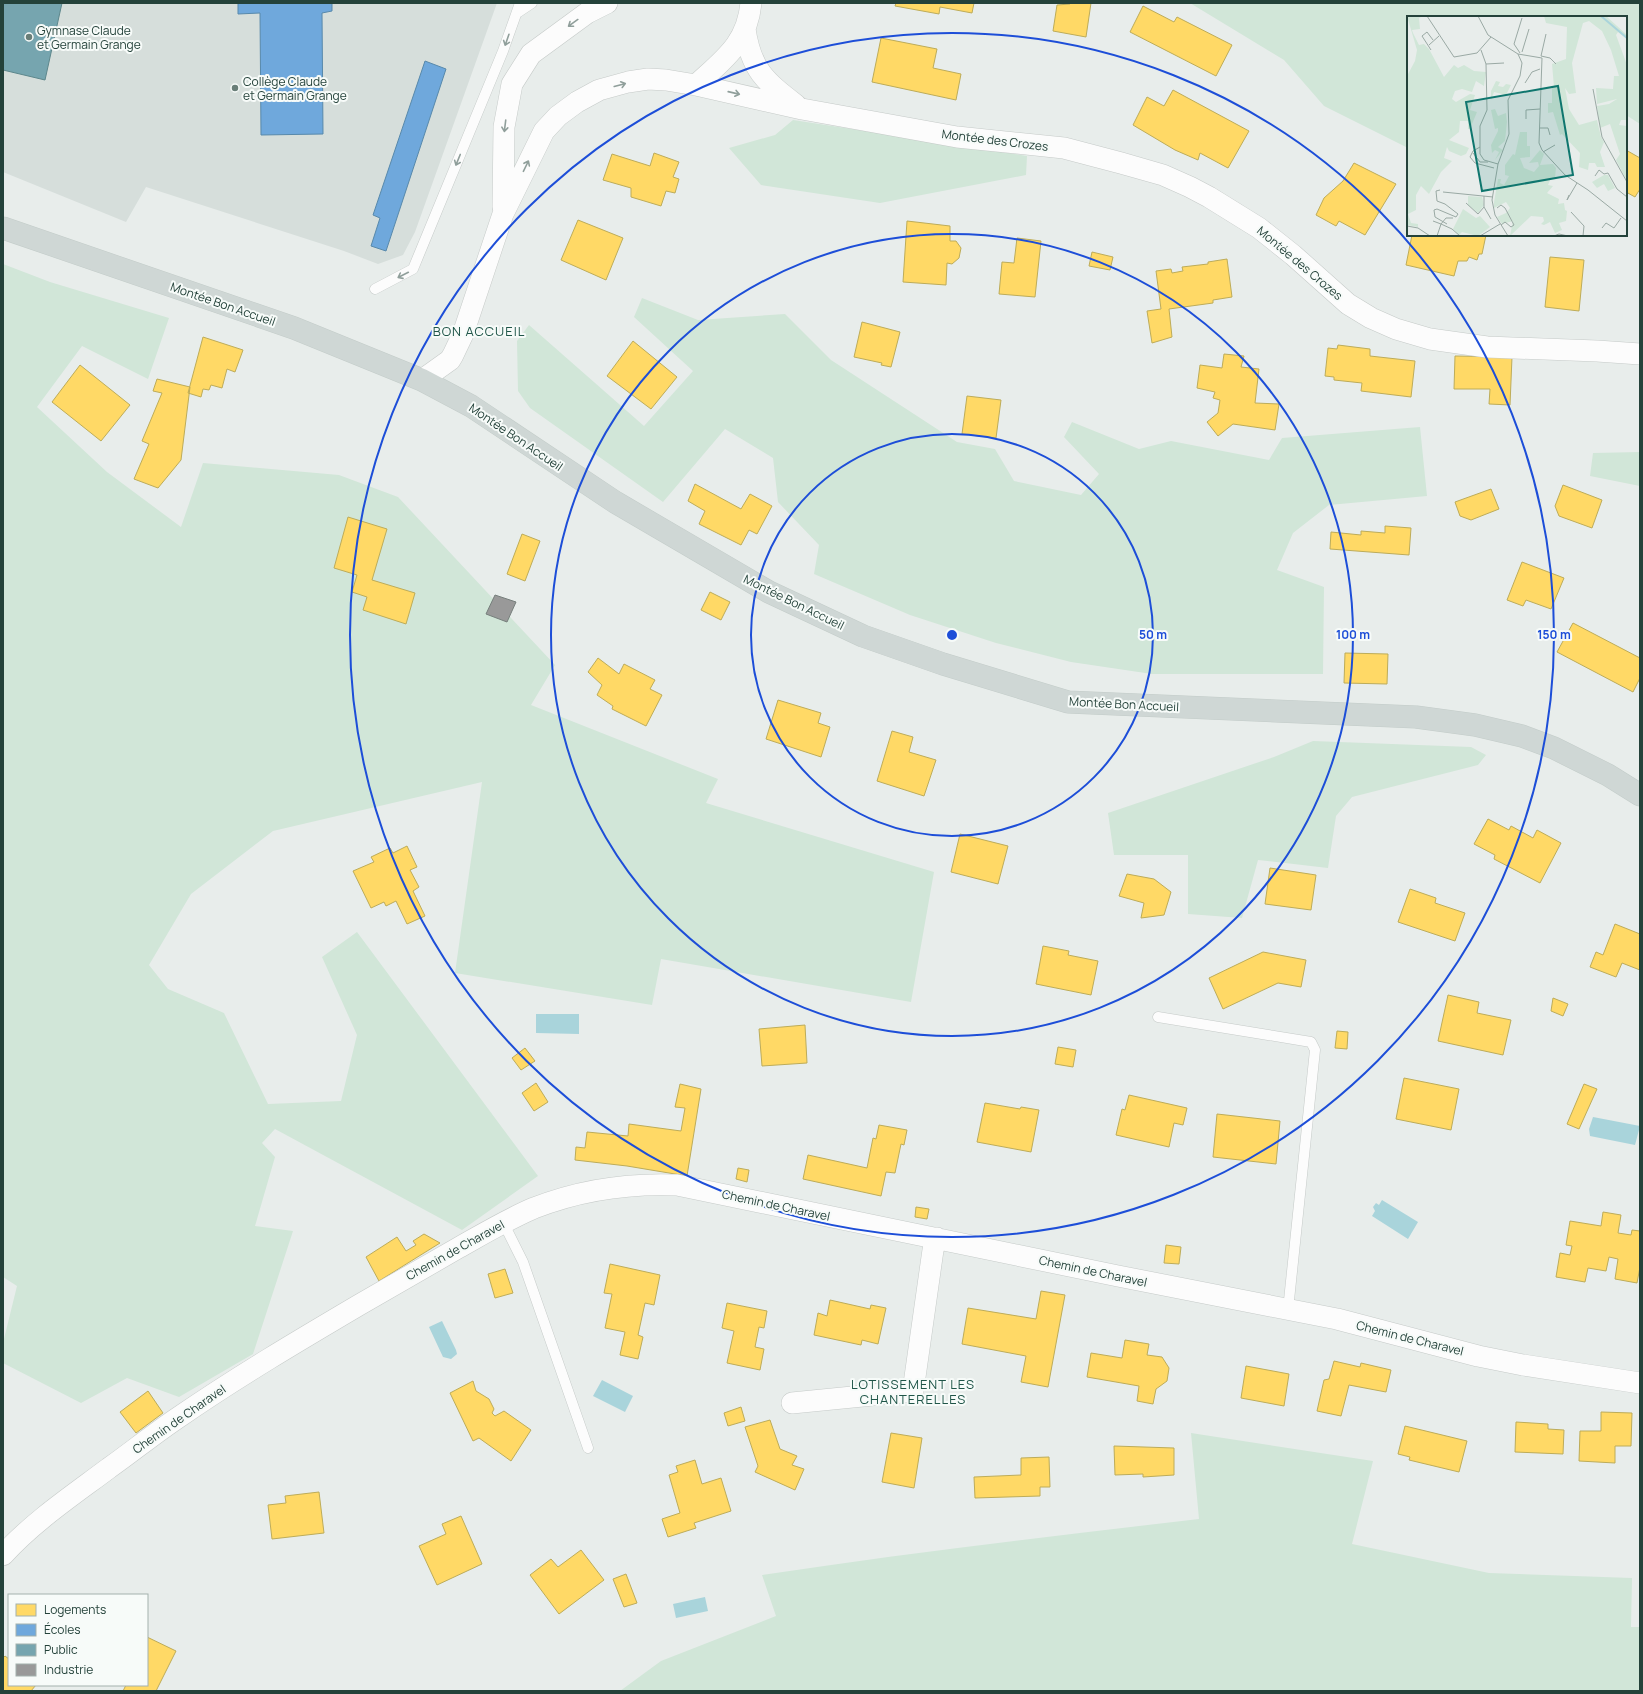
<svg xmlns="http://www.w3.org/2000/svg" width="1643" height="1694" viewBox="0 0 1643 1694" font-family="Manrope,sans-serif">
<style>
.built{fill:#d6dedb}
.green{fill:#d1e6d8}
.water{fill:#a9d4db}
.homes{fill:#ffd966;stroke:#bdac59}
.schools{fill:#6fa8dc;stroke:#5889ab}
.public{fill:#76a5af;stroke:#5d878c}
.industry{fill:#999;stroke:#767f7c}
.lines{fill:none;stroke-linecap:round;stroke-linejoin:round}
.service-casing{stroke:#c5cac8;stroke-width:11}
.minor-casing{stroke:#c5cac8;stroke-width:22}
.primary-casing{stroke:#c3ccc9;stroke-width:23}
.service{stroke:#fcfcfc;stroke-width:10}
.minor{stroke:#fcfcfc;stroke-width:21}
.primary{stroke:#cfd7d5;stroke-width:22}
.oneway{stroke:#909f9b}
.ring{fill:none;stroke:#1d4ed8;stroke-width:2}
.poi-dot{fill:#697e78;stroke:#f7fbf9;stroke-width:1.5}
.labels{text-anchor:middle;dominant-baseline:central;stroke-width:4;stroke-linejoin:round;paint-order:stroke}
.poi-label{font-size:12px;fill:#24423a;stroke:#f7fbf9;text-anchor:start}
.street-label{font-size:12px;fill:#24423a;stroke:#f7fbf9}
.neighbourhood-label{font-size:13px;letter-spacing:1px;fill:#1f5548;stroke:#f7fbf9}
.inset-river{fill:none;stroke:#a9d4db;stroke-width:2}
.inset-road{fill:none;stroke:#9aa9a4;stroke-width:1}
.view{fill:#0f766e;fill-opacity:0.15;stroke:#0f766e;stroke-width:2}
.inset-edge{fill:none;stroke:#24423a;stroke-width:2}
.centre{fill:#1d4ed8;stroke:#f7fbf9;stroke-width:2}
.ring-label{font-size:12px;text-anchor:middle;font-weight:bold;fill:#1d4ed8;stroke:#f7fbf9;stroke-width:4;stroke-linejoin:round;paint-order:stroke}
</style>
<rect width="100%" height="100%" fill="#e8edeb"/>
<!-- built -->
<path class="built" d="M3,3H497L415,232L403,255L378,264L344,251L146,187L126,222L3,172Z"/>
<!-- green -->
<path class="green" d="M1190,3H1640V124L1626,115V17H1408V148L1324,106L1284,60Z
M793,120L1027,156L1026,175L880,203L761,185L729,148L775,135Z
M3,264L50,282L169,318L148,379L82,346L37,407L107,472L181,527L203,463L339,475L398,497L555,665L531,705L718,779L706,803L934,872L911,1002L661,959L652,1005L455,973L482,782L273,831L191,894L149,965L168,989L224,1013L268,1104L341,1101L357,1035L322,957L357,932L538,1176L462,1230L275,1129L262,1143L275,1157L255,1226L293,1231L253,1354L179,1397L127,1378L81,1403L3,1363V1343L17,1286L3,1277Z
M642,298L698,320L785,314L831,360L957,442L995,449L1014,481L1081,495L1099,474L1064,437L1072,422L1139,449L1171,441L1269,460L1282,438L1420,427L1427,496L1329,505L1293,533L1277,570L1324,587L1323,674H1152L1071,662L996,643L910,615L814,574L819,545L778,502L773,458L725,429L663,502L530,408L518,391L517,341L529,325L644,426L693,371L634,317Z
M1640,452V486L1590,476L1593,453Z
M1313,741L1471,747L1486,755L1478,765L1352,797L1336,816L1328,868L1258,860L1242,918L1188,914V855H1114L1108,813L1274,757Z
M1191,1433L1373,1461L1352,1544L1489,1573L1632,1578L1631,1627H1640V1691H620L661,1661L776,1616L762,1575C907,1553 1053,1536 1199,1519Z"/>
<!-- water -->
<path class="water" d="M536,1014H579V1034L536,1033Z
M1593,1117L1640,1126L1635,1145L1590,1136L1589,1129Z
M1382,1200L1418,1222L1408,1239L1372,1216L1375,1211L1373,1207L1376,1203L1379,1205Z
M442,1321L456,1350L457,1354L451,1359L443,1357L429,1327Z
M602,1380L633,1396L625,1412L593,1396Z
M705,1597L708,1611L676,1618L673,1604Z"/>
<!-- homes -->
<path class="homes" d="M896,3H974L972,13L940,7L939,14L895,6Z
M1070,3H1091L1086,37L1053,31L1057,5L1070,4Z
M1143,6L1174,22L1177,17L1232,45L1216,76L1130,32Z
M881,38L937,49L933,68L961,74L956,100L872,82Z
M1173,90L1249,131L1228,168L1200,153L1198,160L1175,150L1133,125L1147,97L1164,106Z
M1626,150L1640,158V189L1635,197L1626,192Z
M654,153L679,162L673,177L679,179L675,193L666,191L661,206L631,197V188L603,180L612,154L650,166Z
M1354,163L1396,184L1365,235L1339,221L1336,226L1316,215L1324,198L1343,181Z
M578,220L623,238L606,280L561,260Z
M907,221L950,226V241H956L961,248L959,258L952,264L947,263L946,285L903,282Z
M1412,235H1486L1482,254H1479L1477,260L1469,257L1467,261H1458L1454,276L1406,265Z
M1017,238L1041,241L1035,297L999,294L1002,262L1014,263Z
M1092,252L1113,257L1110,270L1089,266Z
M1550,257L1584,260L1579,311L1545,307Z
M1227,259L1232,297L1213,300V303L1169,309L1172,337L1152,343L1147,311L1161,309L1156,271L1171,269L1172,273L1183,271L1182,267L1208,264V262Z
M862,322L900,332L891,367L881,365L882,363L854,357Z
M203,337L243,350L235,372L227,369L222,388L211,385L209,390L203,389L201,397L188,393Z
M633,341L677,377L651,409L607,376Z
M1338,345L1370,349V356L1415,361L1411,397L1361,391L1362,383L1334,380V377L1325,376L1328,348L1337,349Z
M1224,354L1244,356L1241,367L1259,369L1255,403L1279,404L1275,430L1233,424L1218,436L1207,422L1218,413L1220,400L1213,398L1215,392L1197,388L1200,365L1222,368Z
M1455,356L1512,357L1510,405L1489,404L1490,389H1454Z
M80,365L130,405L101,441L52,402Z
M157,379L190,387L181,460L158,488L134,479L149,444L142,441L162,393L153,391Z
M967,396L1001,400L996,438L962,434Z
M695,484L741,509L750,494L772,506L757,534L749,530L741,545L699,524L705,511L688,501Z
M1563,485L1602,500L1592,528L1559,516L1555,506Z
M1491,489L1499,509L1471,520L1460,516L1455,502Z
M348,517L387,529L372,580L415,593L406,624L363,610L367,597L352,592L357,575L334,568Z
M1385,526L1411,528L1409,555L1330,549L1331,532L1361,535V531L1385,533Z
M522,534L540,541L525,581L507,574Z
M1522,562L1564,578L1551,609L1526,600L1523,606L1507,600Z
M710,592L730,602L721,620L701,610Z
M1573,623L1640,658V678L1633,692L1557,652Z
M1345,653L1388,654L1387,684L1344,683Z
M598,658L619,674L624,664L655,680L650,689L662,695L646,726L612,709L613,706L597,695L602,685L588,672Z
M778,700L821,713L818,723L830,727L821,757L766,739Z
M892,731L913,737L909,752L936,760L924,796L877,781Z
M1488,819L1509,830L1511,826L1533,838L1537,830L1561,843L1540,883L1494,859L1495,855L1474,844Z
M960,834L1008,846L998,884L951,872Z
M407,846L417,867L410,870L419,887L413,891L425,916L407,924L396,901L386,906L384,902L371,908L353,871L374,862L371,857L390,848L393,853Z
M1270,868L1316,875L1311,910L1265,904Z
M1127,874L1154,879L1171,892L1164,915L1141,918L1144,903L1119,896Z
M1410,889L1436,898L1435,903L1465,913L1455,941L1398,922Z
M1615,924L1640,934V970L1622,963L1616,977L1590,967L1596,952L1603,955Z
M1043,946L1069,951L1068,955L1098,961L1091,995L1036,984Z
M1263,952L1306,960L1301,987L1278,983L1223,1009L1209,978Z
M1448,995L1479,1002L1477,1013L1511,1020L1503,1055L1438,1041Z
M1553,998L1568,1004L1563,1016L1551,1011Z
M805,1025L807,1063L762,1066L759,1029Z
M1337,1031L1348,1032L1347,1049L1335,1048Z
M1058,1047L1076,1050L1073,1067L1055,1064Z
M525,1048L535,1061L521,1070L512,1058Z
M1404,1078L1459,1089L1451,1130L1396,1119Z
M536,1083L548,1102L534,1111L522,1093Z
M680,1084L701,1089L687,1176L627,1166L575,1160L576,1147L585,1148L587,1132L628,1136L629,1124L681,1131L685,1108L675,1107Z
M1584,1084L1597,1089L1579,1129L1567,1124Z
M1129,1095L1187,1108L1183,1125L1174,1123L1169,1147L1116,1135L1122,1109L1125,1110Z
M985,1103L1020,1109L1021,1107L1039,1110L1031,1152L977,1142Z
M1217,1114L1280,1121L1276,1164L1213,1157Z
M879,1125L907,1130L904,1145L901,1144L895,1173L886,1172L881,1196L803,1179L808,1155L867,1168L873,1138L876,1139Z
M738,1168L749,1170L747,1182L736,1179Z
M916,1207L929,1209L927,1219L915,1217Z
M1603,1212L1621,1215L1618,1233L1631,1235L1632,1230L1640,1231V1267L1637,1283L1615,1279L1618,1259L1609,1257L1606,1271L1588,1268L1585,1282L1556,1277L1560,1253L1570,1255L1572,1246L1566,1245L1570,1221L1601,1226Z
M424,1234L440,1243L379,1281L366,1257L397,1237L406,1251L416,1245L413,1241Z
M1166,1245L1181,1247L1179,1264L1164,1263Z
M610,1264L660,1275L654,1305L645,1303L638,1335L643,1337L638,1359L620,1355L625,1332L605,1328L612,1294L604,1293Z
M505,1269L513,1293L495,1298L488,1274Z
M1041,1291L1065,1295L1048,1387L1021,1382L1026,1356L962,1344L968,1308L1036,1319Z
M830,1300L870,1309L871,1305L886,1308L878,1344L862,1340L861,1345L814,1335L818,1313L827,1316Z
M727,1303L767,1311L764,1328L759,1327L755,1347L764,1349L760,1370L727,1363L734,1331L722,1328Z
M1125,1340L1149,1344L1147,1355L1162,1357L1169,1368L1167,1381L1156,1389L1153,1404L1137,1401L1139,1386L1087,1377L1091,1353L1122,1358Z
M1334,1361L1360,1367L1361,1363L1391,1370L1386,1392L1349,1385L1341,1416L1317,1411L1324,1380L1329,1379Z
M1246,1366L1289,1374L1284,1406L1241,1398Z
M473,1381L476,1391L489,1399L494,1409L492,1413L495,1416L504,1411L531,1430L511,1461L479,1438L473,1441L450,1393Z
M148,1391L163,1413L136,1433L120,1412Z
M741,1407L745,1421L728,1426L724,1413Z
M1601,1412L1632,1413L1631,1446H1615V1463L1579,1461L1580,1431H1601Z
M770,1420L780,1449L797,1456L792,1465L804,1469L795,1490L755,1472L758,1466L745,1427Z
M1516,1422L1548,1424V1429L1564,1430L1563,1454L1515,1452Z
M1405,1426L1467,1441L1459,1472L1409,1460L1410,1457L1398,1454Z
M891,1433L922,1438L914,1488L882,1482Z
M1114,1446L1174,1448V1475L1143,1477V1474L1115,1475Z
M1049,1457L1050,1487H1040V1496L975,1498L974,1477L1021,1475V1458Z
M695,1460L702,1484L721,1478L731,1511L694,1523L696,1528L668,1537L662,1519L680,1513L669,1475L678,1472L676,1466Z
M319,1492L324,1533L272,1539L268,1505L286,1503L285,1496Z
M461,1516L482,1564L437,1585L419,1546L446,1534L442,1524Z
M581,1550L604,1580L559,1614L530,1575L551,1559L558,1567Z
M626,1574L637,1603L624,1607L613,1579Z
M147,1637L176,1651L156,1691H123L126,1685H147Z
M5,1656L9,1659V1685H36L31,1691H3V1658Z"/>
<!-- schools -->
<path class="schools" d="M238,3H332V11L322,13L323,134L261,135L260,13L238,14Z
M425,61L446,69L386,251L371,246L380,218L373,215Z"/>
<!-- public -->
<path class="public" d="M3,3H62L45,80L3,70Z"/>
<!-- industry -->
<path class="industry" d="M495,595L516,602L507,622L486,614Z"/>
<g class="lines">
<defs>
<path id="service" d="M517,13L532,3
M375,289L413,269L503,51L520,3
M1158,1017L1311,1042L1315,1050L1288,1310
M503,1222L523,1262L588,1448"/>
<path id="minor" d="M745,29C751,70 765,81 796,105
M696,85C724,59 747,44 751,3
M503,207L504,127L512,84L531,54L587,13L607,3
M422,380L450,360L453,355L463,334L503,214L544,131L558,116L577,102L599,90L628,82L648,79L666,80L696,85L802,109L957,137L1064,148L1121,163L1163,175L1190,187L1209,197L1259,228L1293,255L1348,304L1371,318L1396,329L1430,339L1487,347L1597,351L1640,354
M792,1403L913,1391L933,1250L937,1238
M3,1555C34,1521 73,1495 109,1468C133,1451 155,1433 179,1417C237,1377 298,1341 359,1305C392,1286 425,1267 458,1248C483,1234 508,1219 534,1208C580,1190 628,1183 677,1185L1118,1276L1337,1319L1478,1356L1523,1365L1640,1383"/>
<path id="primary" d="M3,228L294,328L422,380L471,406L615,502L769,592L863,636L943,664L1068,702L1416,717L1475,725L1522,736L1554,748L1608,775L1640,795"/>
</defs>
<!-- service casing -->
<use href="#service" class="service-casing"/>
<!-- minor casing -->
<use href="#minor" class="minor-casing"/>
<!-- primary casing -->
<use href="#primary" class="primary-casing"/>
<!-- service -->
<use href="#service" class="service"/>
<!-- minor -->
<use href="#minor" class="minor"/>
<!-- primary -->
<use href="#primary" class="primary"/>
</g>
<!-- one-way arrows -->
<defs><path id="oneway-shaft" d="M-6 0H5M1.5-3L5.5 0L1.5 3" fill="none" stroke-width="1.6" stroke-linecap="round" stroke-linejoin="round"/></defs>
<g class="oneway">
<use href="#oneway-shaft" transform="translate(573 23) rotate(144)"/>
<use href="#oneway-shaft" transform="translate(507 40) rotate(109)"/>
<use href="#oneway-shaft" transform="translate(620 85) rotate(-15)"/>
<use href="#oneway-shaft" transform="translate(734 93) rotate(13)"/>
<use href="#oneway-shaft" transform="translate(505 126) rotate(97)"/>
<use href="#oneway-shaft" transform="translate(458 160) rotate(112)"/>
<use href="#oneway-shaft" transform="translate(526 166) rotate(-64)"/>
<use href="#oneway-shaft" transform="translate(403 275) rotate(153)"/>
</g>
<!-- distance rings -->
<g class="ring">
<circle cx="952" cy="635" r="201"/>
<circle cx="952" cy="635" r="401"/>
<circle cx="952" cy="635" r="602"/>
</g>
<!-- markers -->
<g class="poi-dot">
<circle cx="29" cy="37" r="4"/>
<circle cx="235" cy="88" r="4"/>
</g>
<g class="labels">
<!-- poi labels -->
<g class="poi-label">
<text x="37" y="30">Gymnase Claude<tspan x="37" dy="14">et Germain Grange</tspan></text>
<text x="243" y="81">Collège Claude<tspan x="243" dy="14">et Germain Grange</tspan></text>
</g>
<!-- street labels -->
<g class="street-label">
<text transform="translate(995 140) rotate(7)">Montée des Crozes</text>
<text transform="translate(1300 263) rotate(40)">Montée des Crozes</text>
<text transform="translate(223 304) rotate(19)">Montée Bon Accueil</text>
<text transform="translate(516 437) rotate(34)">Montée Bon Accueil</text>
<text transform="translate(794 602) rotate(26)">Montée Bon Accueil</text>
<text transform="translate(1124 704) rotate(3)">Montée Bon Accueil</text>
<text transform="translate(776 1205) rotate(12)">Chemin de Charavel</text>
<text transform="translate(455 1250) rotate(-29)">Chemin de Charavel</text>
<text transform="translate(1093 1271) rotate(12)">Chemin de Charavel</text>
<text transform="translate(1410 1338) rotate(14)">Chemin de Charavel</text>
<text transform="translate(179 1419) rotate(-35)">Chemin de Charavel</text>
</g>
<!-- neighbourhood labels -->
<g class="neighbourhood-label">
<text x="479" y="331">BON ACCUEIL</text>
<text x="913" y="1384">LOTISSEMENT LES<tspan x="913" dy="15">CHANTERELLES</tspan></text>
</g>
</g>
<!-- overview -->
<g transform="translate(1407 16)">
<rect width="220" height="220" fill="#e8edeb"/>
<path d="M0,0H16L12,2L13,13L5,14L6,17L12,29L17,28L22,33L37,61L47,49L51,52L57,49L67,55L79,56L77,70L69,65L65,76L55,73L48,75L45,83L49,86L63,78L68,79L63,94L70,96L63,113H61V105H53L52,116L42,124L62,132L59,138L54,140L42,135L40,131L37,142L45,145L34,156L22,178L14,170L9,179V194L1,198L4,207L11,208V211L0,209V60L8,45L10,34ZM137,0H199L220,19V23L211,16L209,19L220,49V104H214L212,109L220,110V165L209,144L213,138L203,108L193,112L190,90L202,88L210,83L190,88L189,72L206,73L207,60H212L204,34L195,15L182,5L176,7L165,47L169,77L162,78L158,72L162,93L172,109L190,104L194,121L197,126L193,136L198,151H190L188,147H182L181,154L172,151L173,137L155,118L153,119L146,96L141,97V87H145V72L147,71L145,48L159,43L160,11L139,7ZM89,65L93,66L91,70L96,71L99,68L104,69L99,79L87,76L84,84V75ZM88,93L91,100L99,97L100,106L98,125L91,131L96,134L88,144L92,136L88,134L85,137L84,129L91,115V112L88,113L84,94ZM113,116H120V130H123V141L113,142L117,152L127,156L132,150L131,146L122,147L133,134L137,138L133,149L146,148L149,152L148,162H144L141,169L146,170L140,177L152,183L151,188L157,187L158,194L160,195L159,205L152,207L155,214L148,217L143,206L137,209L134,208L137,205L136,201L124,200L103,220L106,205L95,208L90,201L99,197L103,192L99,186L87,192V186L91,163H94L93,167L97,169L102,160L98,159V149L106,138L108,139ZM197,159H201L208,172L201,175L197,168L190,172L185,166ZM61,180L75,181L77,189L71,197L61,189ZM56,193L69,202L73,200L83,211L71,220L55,216L52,219L46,213Z" fill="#d1e6d8"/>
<path class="inset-river" d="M194,0L220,22"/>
<path class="inset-road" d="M20,0L47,41L70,37L84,21M71,0L81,19L111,38L115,47L113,60L101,84L102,118L91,148L85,184L88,199L101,220M139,18L134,40L143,42L149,48M22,29L32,20M24,34L15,20L20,16L26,24M74,34L79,48L80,94L73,110V138L77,144L91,148M115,36L122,13M113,37L107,28L115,2M111,38L135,42L132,127L135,134L158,159L181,174L220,205M79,48L97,47M118,67L125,56L133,53M186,73L195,121L220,166M119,103V94L133,93M133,112H141L143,119M73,131L66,135L63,141L68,147L87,152M136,136L148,129M66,137L73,146H81M188,160L192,154L197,158L201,157L210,173L220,181M33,174L29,175L30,185L38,188L51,198L49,201L30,193L27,194L28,201L40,208M36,176L86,181M162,179L160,184L170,167M77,180V191L84,203M59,187L71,198L77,191M90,192L94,189L98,192L107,209L104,211L98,206L94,209M164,196L177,210L176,220M26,205L34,208L39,202H46M0,210L11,212L23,220M195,212L199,207L207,212L214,202M30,220L34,208L45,213L53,220M73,220L93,208M147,220L152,218L161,220"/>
<path class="view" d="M151,70L166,159L75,175L59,86Z"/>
<rect width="220" height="220" class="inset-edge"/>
</g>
<circle cx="952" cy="635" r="6" class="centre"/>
<g class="ring-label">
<text x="1153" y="639">50 m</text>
<text x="1353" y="639">100 m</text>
<text x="1554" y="639">150 m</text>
</g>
<!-- border -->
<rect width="1643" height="1694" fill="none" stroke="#24423a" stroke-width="8"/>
<!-- legend -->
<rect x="8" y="1594" width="140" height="92" fill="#f7fbf9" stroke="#a3b1ad"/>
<rect x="16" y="1604" width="20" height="12" fill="#ffd966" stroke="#a3b1ad"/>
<text x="44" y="1614" font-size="12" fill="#24423a">Logements</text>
<rect x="16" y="1624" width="20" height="12" fill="#6fa8dc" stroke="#a3b1ad"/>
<text x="44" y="1634" font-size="12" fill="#24423a">Écoles</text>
<rect x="16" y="1644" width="20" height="12" fill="#76a5af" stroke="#a3b1ad"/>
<text x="44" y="1654" font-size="12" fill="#24423a">Public</text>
<rect x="16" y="1664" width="20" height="12" fill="#999999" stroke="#a3b1ad"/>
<text x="44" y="1674" font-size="12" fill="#24423a">Industrie</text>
</svg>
